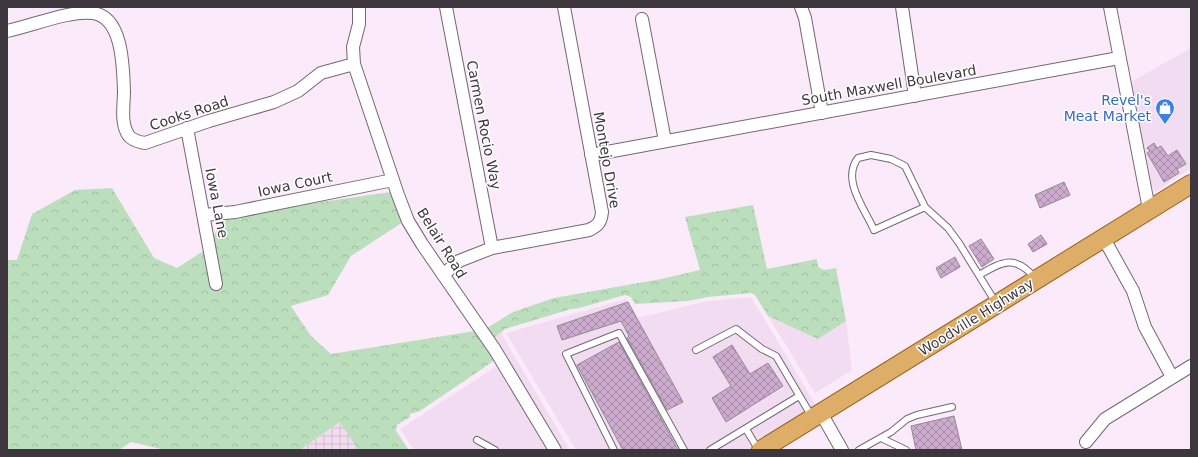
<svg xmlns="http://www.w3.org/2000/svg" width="1198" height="457" viewBox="0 0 1198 457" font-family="'DejaVu Sans',sans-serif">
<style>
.built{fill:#f2dcf1}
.industrial{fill:url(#industrial-grid)}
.forest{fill:url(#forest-crowns)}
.building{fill:url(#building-cross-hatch);stroke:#958795}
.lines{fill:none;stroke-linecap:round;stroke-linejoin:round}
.lane-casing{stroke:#746774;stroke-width:8}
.street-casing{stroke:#746774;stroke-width:14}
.primary-casing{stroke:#976117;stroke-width:20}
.lane{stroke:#fff;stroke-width:6}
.street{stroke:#fff;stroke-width:12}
.primary{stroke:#deae68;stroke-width:18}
.labels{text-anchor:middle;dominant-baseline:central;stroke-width:3;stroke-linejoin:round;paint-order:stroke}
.street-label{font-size:14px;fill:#3d373d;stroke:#fff}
.shop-label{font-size:14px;fill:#366cbe;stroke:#fff;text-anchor:end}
</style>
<defs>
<pattern id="industrial-grid" width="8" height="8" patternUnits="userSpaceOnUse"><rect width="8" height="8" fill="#f2dcf1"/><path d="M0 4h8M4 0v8" fill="none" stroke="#d0bdd0"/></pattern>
<pattern id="forest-crowns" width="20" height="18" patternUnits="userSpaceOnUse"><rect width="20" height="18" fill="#bbdebc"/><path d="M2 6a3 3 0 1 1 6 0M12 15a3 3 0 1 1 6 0" fill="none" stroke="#a2bfa2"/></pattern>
<pattern id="building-cross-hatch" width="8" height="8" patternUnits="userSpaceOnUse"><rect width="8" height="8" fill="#ccabce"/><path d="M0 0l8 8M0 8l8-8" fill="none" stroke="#a78ca8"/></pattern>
</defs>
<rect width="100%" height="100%" fill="#fbebfa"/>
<!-- built -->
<path class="built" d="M1191,48V168L1155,192L1147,179L1131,82Z
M751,297L817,407L748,450H576L506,333L626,299L637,318L708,301Z
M768,316L818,339L846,321L852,370L815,393Z
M504,331L502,335L570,450H562L494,338Z
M497,366L548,450H414L400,429Z"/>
<!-- industrial -->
<path class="industrial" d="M341,422L358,450H300Z"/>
<!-- forest -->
<path class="forest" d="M112,188L154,258L177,268L205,250L222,222L251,212L391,192L403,222L351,256L328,295L291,306L311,336L331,354L475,331L495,360L420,411L410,414V417L397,425L396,431L409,450H358L340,422L300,450H165L131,442L119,450H7V260H17L32,214L75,190Z
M753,205L767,269L817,259L818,267L824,270L836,268L846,321L818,339L768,316L755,295L751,293L708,297L688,301L635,304L631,297L625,295L579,308L571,309L505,329L494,338L487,328L513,312L554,298L661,279L700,270L685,217Z"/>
<!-- building -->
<path class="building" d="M1154,143L1157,148L1161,146L1168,156L1177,150L1186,164L1177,169L1179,173L1164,182L1147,153L1150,151L1147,148Z
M1064,182L1070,195L1040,208L1035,195Z
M1041,235L1047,244L1033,252L1028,244Z
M981,239L994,259L982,267L969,246Z
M955,257L960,267L941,278L936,268Z
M628,302L683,402L667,410L627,338L629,336L621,321L562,340L557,326Z
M619,342L659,415L678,450H623L577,365Z
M732,345L750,374L768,363L783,386L726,422L712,398L731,386L713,357Z
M954,416L962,450H916L911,426Z"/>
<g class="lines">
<defs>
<path id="lane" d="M925,207L874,230C865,209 841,180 858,158L871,155L891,159L905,166L925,207L948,228L959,243L996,303
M979,275C1002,262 1015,254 1035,278
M696,350L736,329L762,349L776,356L812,417
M746,429L758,449
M881,438L906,450
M477,440L495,450
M614,450L566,354L619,333L684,450
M710,450L799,396
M859,450L891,432L907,419L917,415L952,407"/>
<path id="street" d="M359,7V24L353,47L354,64L398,195L408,221L422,244L495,350L555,450
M446,7L492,248
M801,7L805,18L822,113
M902,7L915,96
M1110,7L1149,209
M642,19L665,141
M7,31C32,26 69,10 93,13C123,17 123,67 124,91C124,105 120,124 129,136C133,141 140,142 145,143L209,121L274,102L298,91L321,73L354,64
M187,128L216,284
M591,155L1119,58
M204,215L235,212L393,180
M1103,237L1133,291L1145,327L1172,377
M443,275L459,261L492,248L589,230C598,226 601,222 602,212L564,7
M821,413L842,450
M1086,442L1105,419L1191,366"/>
<path id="primary" d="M761,450L1191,184"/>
</defs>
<!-- lane casing -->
<use href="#lane" class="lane-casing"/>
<!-- street casing -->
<use href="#street" class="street-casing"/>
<!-- primary casing -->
<use href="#primary" class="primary-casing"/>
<!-- lane -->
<use href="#lane" class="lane"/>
<!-- street -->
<use href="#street" class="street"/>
<!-- primary -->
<use href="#primary" class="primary"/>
</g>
<!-- icons -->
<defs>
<symbol id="shop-pin" viewBox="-11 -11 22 30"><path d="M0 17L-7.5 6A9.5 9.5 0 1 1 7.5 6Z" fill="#3f7fe0" stroke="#fff"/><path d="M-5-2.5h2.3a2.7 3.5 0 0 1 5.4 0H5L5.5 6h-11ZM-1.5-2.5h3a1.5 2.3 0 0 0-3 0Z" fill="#fff"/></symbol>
</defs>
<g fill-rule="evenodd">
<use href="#shop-pin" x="1154" y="97" width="22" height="30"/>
</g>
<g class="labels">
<!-- street labels -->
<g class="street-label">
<text transform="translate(889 85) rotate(-10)">South Maxwell Boulevard</text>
<text transform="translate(189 113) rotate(-18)">Cooks Road</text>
<text transform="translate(484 125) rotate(79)">Carmen Rocio Way</text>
<text transform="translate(607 160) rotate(80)">Montejo Drive</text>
<text transform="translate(295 184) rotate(-12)">Iowa Court</text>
<text transform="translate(217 203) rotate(79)">Iowa Lane</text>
<text transform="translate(442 243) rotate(58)">Belair Road</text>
<text transform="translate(976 317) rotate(-32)">Woodville Highway</text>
</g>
<!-- shop labels -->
<g class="shop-label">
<text x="1151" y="100">Revel's<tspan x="1151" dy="16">Meat Market</tspan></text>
</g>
</g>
<!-- border -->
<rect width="1198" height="457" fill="none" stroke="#3d373d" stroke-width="16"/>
</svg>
